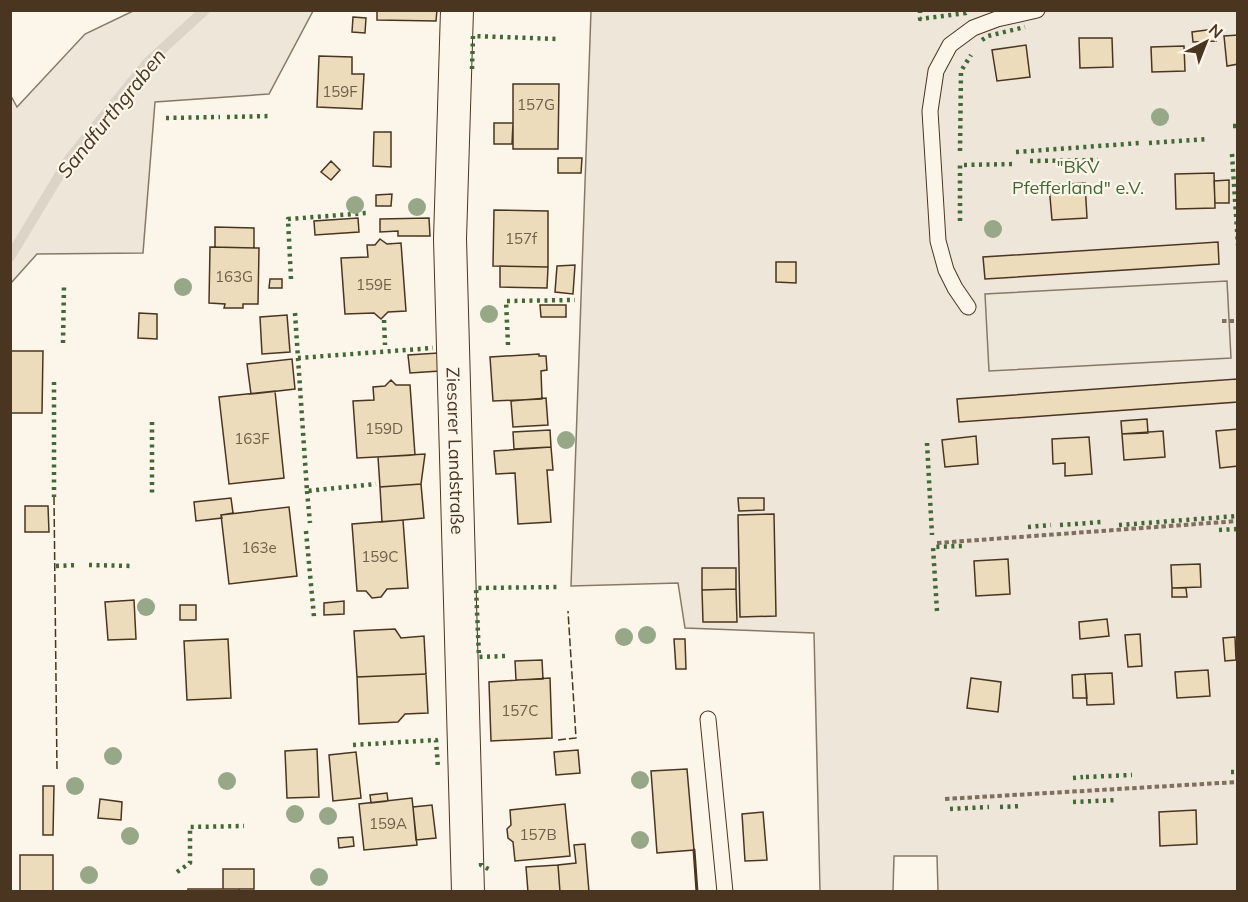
<svg xmlns="http://www.w3.org/2000/svg" width="1248" height="902" viewBox="0 0 1248 902" font-family="Mulish,sans-serif">
<style>
.green{fill:#ede6d9;stroke:#887966;stroke-width:1.5}
.parking{fill:#ede7d9;stroke:#887966;stroke-width:1.5}
.lines{fill:none;stroke-linecap:round;stroke-linejoin:round}
.stream{stroke:#dcd4c6;stroke-width:10}
.building{fill:#ecdcbc;stroke:#4a3520;stroke-width:1.5}
.service-casing{stroke:#4a3520;stroke-width:17}
.minor-casing{stroke:#4a3520;stroke-width:34}
.path{stroke:#7f6f5c;stroke-width:4;stroke-dasharray:4.5 3;stroke-linecap:butt}
.service{stroke:#fbf6e9;stroke-width:15}
.minor{stroke:#fbf6e9;stroke-width:32}
.hedge{stroke:#436837;stroke-width:4.5;stroke-dasharray:3 4.5;stroke-linecap:butt}
.fence{stroke:#4a3520;stroke-width:1.5;stroke-dasharray:8 3;stroke-linecap:butt}
.wall{stroke:#4a3520;stroke-width:3}
.tree{fill:#96a887}
.labels{text-anchor:middle;dominant-baseline:central;stroke-width:4.5;stroke-linejoin:round;paint-order:stroke}
.number-label{font-size:15px;fill:#725f47}
.park-label{font-size:18px;fill:#436837;stroke:#fbf6e9}
.street-label{font-size:18px;fill:#4a3520;stroke:#fbf6e9}
.water-label{font-size:20px;font-style:italic;fill:#4a3520;stroke:#fbf6e9}
</style>
<rect width="100%" height="100%" fill="#fbf6e9"/>
<!-- green -->
<path class="green" d="M133,11H313L269,94L155,102L143,253L37,254L11,283V96L17,107L85,34Z
M591,11H1237V891H938L937,856H894L893,891H820L814,633L685,628L678,583L571,586Z"/>
<!-- parking -->
<path class="parking" d="M1227,281L1231,358L989,371L985,294Z"/>
<g class="lines">
<!-- stream -->
<path class="stream" d="M10,257L69,159L148,62L205,10"/>
</g>
<!-- building -->
<path class="building" d="M377,10H437L436,21L377,20Z
M353,17L366,18L365,33L352,32Z
M1214,29L1216,41L1193,42L1192,32Z
M1238,35V64L1227,66L1224,36Z
M1079,38H1112L1113,67L1080,68Z
M1026,45L1030,77L997,81L992,50Z
M1184,46L1185,71L1152,72L1151,47Z
M319,56L352,57V74H364L362,109L317,107Z
M513,84H559L558,149H513Z
M494,123H513L512,144H494Z
M374,132H391V167L373,166Z
M558,158H582L581,173H558Z
M331,161L340,170L331,180L321,172Z
M1214,173L1215,208L1176,209L1175,174Z
M1229,180V203H1215L1214,181Z
M1085,183L1087,218L1052,220L1049,185Z
M392,194L391,206H376V195Z
M494,210L548,211V267L493,266Z
M358,218L359,232L315,235L314,221Z
M429,218L430,236H398V231L380,232V219Z
M215,227L254,228V248L215,247Z
M380,239L387,244L401,243L406,311L388,312L381,319L374,313L345,314L341,258L368,257L367,245H375Z
M1218,242L1219,264L985,279L983,257Z
M210,247L259,248L258,304H243V308H224L225,304L209,303Z
M776,262H796V283L776,282Z
M575,265L573,294L555,292L557,266Z
M500,266L548,267L547,288L500,287Z
M270,279H282V288H269Z
M540,305H566V317H541Z
M139,313L157,314V339L138,338Z
M287,315L290,352L262,354L260,317Z
M10,351H43L42,413H10Z
M438,353L440,371L410,373L408,355Z
M539,354V356H546L547,370L541,371L542,399L493,401L490,357Z
M292,359L295,389L251,394L247,364Z
M1237,379L1238,402L959,422L957,399Z
M391,380L396,385H410L415,455L357,458L353,401L374,400L373,387L385,386Z
M275,391L284,478L229,484L219,397Z
M546,398L548,425L513,427L511,401Z
M1147,419L1148,433L1122,434L1121,421Z
M1238,429V466L1220,468L1216,431Z
M550,430L551,447L514,449L513,432Z
M1163,431L1165,457L1124,460L1122,434Z
M976,436L978,464L945,467L942,440Z
M1089,437L1092,474L1065,476V463L1053,464L1052,439Z
M551,447L553,470H547L551,522L518,524L515,473L496,474L494,451Z
M425,454L421,484L380,487L378,457Z
M421,484L424,518L382,522L380,487Z
M231,498L233,513L221,515L222,518L196,521L194,502Z
M738,498H764V510L739,511Z
M25,506H48L49,532H25Z
M289,507L297,576L229,584L221,515Z
M774,514L776,616L740,617L738,515Z
M403,520L408,588L387,589L381,597L372,598L366,591H357L352,524Z
M1008,559L1010,594L976,596L974,561Z
M1200,564L1201,587L1172,588L1171,565Z
M702,568H736V589L702,590Z
M1172,588H1186L1187,597H1172Z
M736,589L737,622H703L702,590Z
M134,600L136,639L108,640L105,602Z
M344,601V614L324,615V603Z
M180,605H196V620H180Z
M1107,619L1109,636L1080,639L1079,622Z
M395,629L401,638L424,636L426,674L357,677L354,631Z
M1140,634L1142,666L1128,667L1125,635Z
M1235,637L1236,660L1225,661L1223,638Z
M228,639L231,698L187,700L184,641Z
M674,639H685L686,669H676Z
M542,660L543,679L516,680L515,661Z
M1208,670L1210,696L1177,698L1175,672Z
M1112,673L1114,704L1087,705L1085,674Z
M426,674L428,713L405,714L398,722L359,724L357,677Z
M1085,674L1087,698H1073L1072,675Z
M550,678L552,738L491,741L489,682Z
M971,678L1001,682L998,712L967,708Z
M317,749L319,797L287,798L285,751Z
M578,750L580,773L556,775L554,752Z
M356,752L361,798L333,801L329,755Z
M687,769L694,850L657,853L651,771Z
M43,786H54L53,835H43Z
M387,793L388,801L371,803L370,795Z
M412,798L417,845L364,850L359,804Z
M100,799L122,802L121,820L98,818Z
M565,804L570,856L515,861L513,842L508,838L507,829L511,825L510,810Z
M432,805L436,838L416,840L413,807Z
M1196,810L1197,844L1160,846L1159,812Z
M763,812L767,860L745,861L742,814Z
M353,837L354,846L339,848L338,838Z
M585,844L589,892H560L558,865L576,863L574,845Z
M20,855H53V892H20Z
M558,865L560,892H528L526,867Z
M223,869H254V889H223Z
M188,889H239V892H188Z"/>
<g class="lines">
<defs>
<path id="service" d="M968,307L955,288L946,270L938,241L930,111L936,71L950,45L973,28L997,19L1037,10
M708,719L725,892"/>
<g id="minor">
<path id="s1" d="M457,10L450,239L468,892"/>
</g>
</defs>
<!-- service casing -->
<use href="#service" class="service-casing"/>
<!-- minor casing -->
<use href="#minor" class="minor-casing"/>
<!-- path -->
<path class="path" d="M1222,321H1238
M937,543L1238,521
M945,799L1238,782"/>
<!-- service -->
<use href="#service" class="service"/>
<!-- minor -->
<use href="#minor" class="minor"/>
<!-- hedge -->
<path class="hedge" d="M920,10V19L966,13L970,10
M982,40L988,36L1025,27
M472,69L473,36L558,39
M227,117L270,116
M166,118L220,117
M1233,126H1238
M1149,143L1208,139
M960,151L961,71L971,55
M1016,152L1140,143
M1232,154L1238,245
M1030,161L1098,160
M960,221V165L1016,164
M291,279L288,219L367,213
M295,313L298,358L433,348
M384,320L385,345
M63,343L64,285
M508,345L506,301L575,300
M298,358L307,491L376,484
M54,382V497
M152,422V494
M927,443L932,535
M307,491L310,523
M1060,525L1102,522
M1119,525L1238,516
M1028,527L1051,525
M1219,530L1238,529
M306,531L314,617
M89,565L132,566
M56,566L78,565
M937,611L933,547L962,546
M505,656L479,657L476,588L560,587
M353,745L436,740L438,768
M1231,772H1238
M1086,777L1132,775
M1073,778L1083,777
M1073,802L1117,800
M1000,807L1022,806
M950,809L989,807
M481,863V865L492,871
M177,872L190,863V827L244,826"/>
<!-- fence -->
<path class="fence" d="M54,497L57,771
M558,740L576,738L568,611"/>
<!-- wall -->
<path class="wall" d="M694,850L697,892"/>
</g>
<!-- trees -->
<g class="tree">
<circle cx="1160" cy="117" r="9"/>
<circle cx="355" cy="205" r="9"/>
<circle cx="417" cy="207" r="9"/>
<circle cx="993" cy="229" r="9"/>
<circle cx="183" cy="287" r="9"/>
<circle cx="489" cy="314" r="9"/>
<circle cx="566" cy="440" r="9"/>
<circle cx="146" cy="607" r="9"/>
<circle cx="647" cy="635" r="9"/>
<circle cx="624" cy="637" r="9"/>
<circle cx="113" cy="756" r="9"/>
<circle cx="640" cy="780" r="9"/>
<circle cx="227" cy="781" r="9"/>
<circle cx="75" cy="786" r="9"/>
<circle cx="295" cy="814" r="9"/>
<circle cx="328" cy="816" r="9"/>
<circle cx="130" cy="836" r="9"/>
<circle cx="640" cy="840" r="9"/>
<circle cx="89" cy="875" r="9"/>
<circle cx="319" cy="877" r="9"/>
</g>
<g class="labels">
<!-- number labels -->
<g class="number-label">
<text x="340" y="91">159F</text>
<text x="536" y="104">157G</text>
<text x="521" y="238">157f</text>
<text x="234" y="276">163G</text>
<text x="374" y="284">159E</text>
<text x="384" y="428">159D</text>
<text x="252" y="438">163F</text>
<text x="259" y="547">163e</text>
<text x="380" y="556">159C</text>
<text x="520" y="710">157C</text>
<text x="388" y="823">159A</text>
<text x="538" y="834">157B</text>
</g>
<!-- park labels -->
<g class="park-label">
<text x="1078" y="166">"BKV<tspan x="1078" dy="21">Pfefferland" e.V.</tspan></text>
</g>
<!-- street labels -->
<g class="street-label">
<text stroke="none"><textPath href="#s1" startOffset="441">Ziesarer Landstraße</textPath></text>
</g>
<!-- water labels -->
<g class="water-label">
<text transform="translate(111 113) rotate(-51)">Sandfurthgraben</text>
</g>
</g>
<!-- border -->
<rect width="1248" height="902" fill="none" stroke="#4a3520" stroke-width="24"/>
<!-- north arrow -->
<g transform="translate(1206 42) rotate(42)" stroke="#fbf6e9" stroke-width="4.5" paint-order="stroke">
<path d="M0-4.5L10 22L0 15L-10 22Z" fill="#4a3520"/>
<text y="-9" font-size="16" font-weight="bold" text-anchor="middle" fill="#4a3520">N</text>
</g>
</svg>
